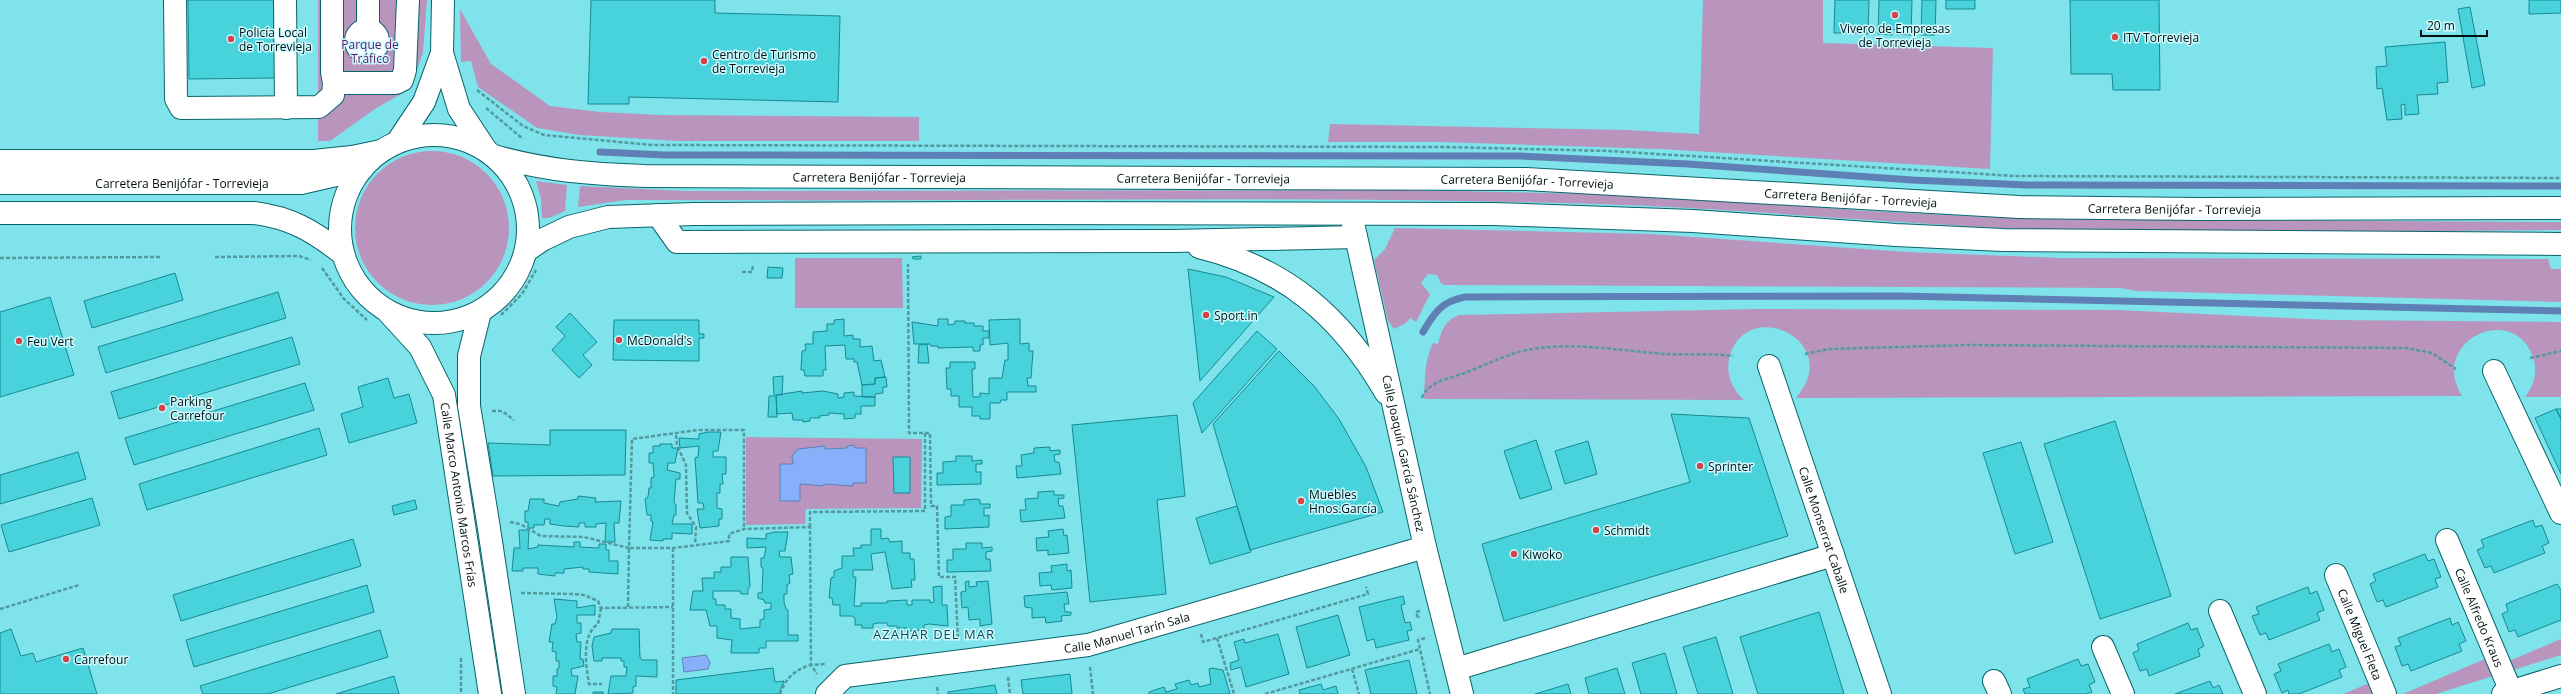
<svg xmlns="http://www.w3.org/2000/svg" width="2561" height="694" viewBox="0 0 2561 694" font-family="'Open Sans',sans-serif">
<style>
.green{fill:#b995be}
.water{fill:#88b0fa;stroke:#5f80b4}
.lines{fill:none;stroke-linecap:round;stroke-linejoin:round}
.stream{stroke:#5f80b4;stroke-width:7}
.building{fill:#48d2dc;stroke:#168a93}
.minor-casing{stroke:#09646a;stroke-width:24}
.major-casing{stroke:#09646a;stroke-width:24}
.path{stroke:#539aa0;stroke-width:2.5;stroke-dasharray:4 2;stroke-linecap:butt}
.minor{stroke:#fff;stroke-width:22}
.major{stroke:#fff;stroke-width:22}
.poi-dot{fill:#d34349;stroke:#cdfbff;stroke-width:1.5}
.labels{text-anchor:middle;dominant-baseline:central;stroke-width:3;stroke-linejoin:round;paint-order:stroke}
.poi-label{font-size:12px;fill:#001012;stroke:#cdfbff;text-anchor:start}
.park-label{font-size:12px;fill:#5f1569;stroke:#cdfbff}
.street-label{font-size:12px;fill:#001012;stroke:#cdfbff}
.neighbourhood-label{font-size:13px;letter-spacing:1px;fill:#124a4f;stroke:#cdfbff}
</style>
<rect width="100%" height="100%" fill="#7fe3eb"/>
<!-- green -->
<path class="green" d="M318,0H427L423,52L411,88L375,109L330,141H318Z
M1703,0H1823V43L1993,48L1990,169L1660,149L1440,142H1328L1330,124L1627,130L1699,134Z
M460,9L491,64L550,106L600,112L661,115L919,117V141H677L580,135L537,128L478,87L471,61L461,62Z
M355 228a77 77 0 1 1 154 0a77 77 0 1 1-154 0Z
M536,181L567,185L565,211L549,218H542L541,199Z
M580,186L686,191L1410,190L1647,195L1868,211L2025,219L2561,222V230C2393,231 2224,235 2055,230C1903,225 1751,209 1598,204C1287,195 975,202 663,200H626L578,207Z
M1395,228L1650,234L1907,252L2062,258L2548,259L2551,269H2561V302L2137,291L2120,288L1444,285L1441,283L1437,275L1428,274L1421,283L1430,294L1416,322L1410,318L1406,323L1394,329L1388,321L1374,260L1385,249Z
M795,258H902L903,308H795Z
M1757,309L2118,310L2331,320L2561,322V397H2525C2534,385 2538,372 2533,357C2513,301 2428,341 2462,396L1796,398C1846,340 1744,294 1729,359C1726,375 1732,389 1744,400L1424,399C1425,380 1424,361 1433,343L1438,344C1441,331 1445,320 1459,315Z
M746,437L922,439L921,508L806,509L805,524L746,525Z
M2561,639V655L2513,670L2509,661Z
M2485,659L2493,676L2436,694H2403Z
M2372,682L2376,694H2343Z"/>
<!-- water -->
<path class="water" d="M854,445L855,448H866V483H853V486L824,484L823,486L800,484V501H780V464H793L792,456L798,449L825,446V449L847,448V446Z
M706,655L710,662L708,669L684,672L682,658Z"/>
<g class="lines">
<!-- stream -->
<path class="stream" d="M600,152L665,155L1521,156L1688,164L1912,180L2027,185L2561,186
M1423,332C1434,313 1442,301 1465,297L1900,296L2561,311"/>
</g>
<!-- building -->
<path class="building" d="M188,0H274L275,78L189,79Z
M591,0H715V13L840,16L838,102L629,97V104H588Z
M1835,0H1869L1868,34L1853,33V29H1848V33H1834Z
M1879,0H1912L1911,35L1896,34V30H1892V35L1878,34Z
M1922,0H1936L1935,35H1921Z
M1946,0H1975V9H1946Z
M2070,0H2159L2160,90H2113L2112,74H2071Z
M2529,0H2561V13L2529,14Z
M2470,7L2485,85L2472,88L2458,9Z
M2445,42L2448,82L2437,83L2438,94L2417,95L2419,114L2405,115V104L2401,105L2402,119L2387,120L2382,88L2377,89L2376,67L2387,66L2385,47Z
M921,256V259H913L912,257Z
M768,267L783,268L782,278H767Z
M1188,269L1226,277L1274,297L1200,381Z
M175,273L183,300L92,328L84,301Z
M278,292L286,318L106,373L98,347Z
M50,297L74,375L0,397V312Z
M570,313L597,342L583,355L592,365L579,378L552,350L565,336L556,327Z
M844,319V336L853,335V339H860V347L872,346L874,361L881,360L885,377L875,378V384L862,385L857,362H854V359H846L845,345L825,346L826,370H823V376H805L804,370H801L802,351L806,350L805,344H813V332L827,331V324H834V320Z
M938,319H948V325L955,324V321H965V323H974V326H983V331H989V338H983V345H980V351H973V347L938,348V346H931L930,344H914L912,322L938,326Z
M1020,319V344L1029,343V351H1033L1031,378H1027L1028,386H1036V392H1007V400H1001L1000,403H990V419H980V416H972V407H959V396H951V389H947L946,368H950V362H975V369H972L973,397H980V393L989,394V378H1002L1005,360H1008V343L990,345L989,320Z
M614,320H699V334H704V338H699V361L613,360Z
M1257,331L1277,349L1202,433L1193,403Z
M292,337L300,364L119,419L111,392Z
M927,344L929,363H918L919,345Z
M1279,351L1314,386L1339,419L1366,467L1383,512L1250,550L1213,424Z
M783,376L782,395H776L777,417H768L769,396H774L773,377Z
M886,377L887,387H883V393L875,394V397H862V385L875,384V378Z
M388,378L394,398L409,394L417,423L349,443L341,414L363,407L358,387Z
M305,383L314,410L134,465L125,438Z
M802,391V393L823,391L838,394V398L844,397V393L854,392V396L875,397V406H861V414H855V418L844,419V414L829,413V415L819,416L820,418H810V421L803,422V420H793L792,413L777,414L776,395Z
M2556,409H2561V419Z
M2556,409L2561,419V474L2535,418Z
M1671,414L1749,418L1788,536L1504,621L1482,544L1690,482Z
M1177,415L1185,496L1157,500L1166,594L1090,602L1072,425Z
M2115,421L2171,596L2100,619L2044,444Z
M319,428L327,455L147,510L139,484Z
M550,430H626L625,475L493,476L488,443L550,445Z
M708,432H721L718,451H713V457H726V474H722L723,484H720V493H717V508L722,509V519H719V526L700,528L697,509H704L703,503H698L695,458L698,457L699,446L680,448L679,438L699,439V434Z
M1536,440L1552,489L1520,499L1504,451Z
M1588,441L1597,474L1565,484L1555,451Z
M2021,442L2053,542L2015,554L1983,453Z
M660,444H672V448H678L675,463H668V465L667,470L680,473V479H676L674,502L676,505V515H674L672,524H692V534L672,533V539H663V541L650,540L653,522L651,521V515H647L645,499L648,497L649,488H651V478L654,477L653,463H649V453H653V446H660Z
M1050,447V451L1060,450V454L1054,455L1055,462H1059L1061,474L1017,478L1016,466H1022L1021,455L1034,453V448Z
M78,452L86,479L0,504V475Z
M956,456H972V461L982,460V464H976V472H981V484L937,485V473H943V462L956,461Z
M893,457H910V493H894Z
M1054,491V495H1064V498L1058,499L1059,506H1063L1065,518L1021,522L1020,510H1026L1025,499L1038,498V492Z
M578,496L596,498L595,502L621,501L619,523H614L615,542H605L606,523L596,524V527H585V523H579V527L564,526L550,524V519H545L544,525H534V528H528V522H525V511H528L530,499H544V503L559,506L560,502L578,499Z
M92,498L100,525L9,552L1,525Z
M977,499L980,500V504H990V508H984V516L989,515V527L945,529V517L951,516V505H964V500Z
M415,500L417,509L394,515L392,506Z
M1237,506L1251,552L1210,564L1196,518Z
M2533,520L2535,527L2542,525L2549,543L2542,546L2545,553L2494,573L2491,566L2485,568L2477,550L2484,547L2481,540Z
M871,529H881V539L888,538L890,542L902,541V553H910V559H914L915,580H911L912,587L892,589L885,552L871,554L873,570H853V577H856L854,606H861V603H887V601L907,600V605H912V600H930V603L934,602L933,587L942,586V605H947L948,626L929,624L924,625V630L907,631V628H897V626H888L887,623H878L873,624V628H862V625H855V618L852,616H840V605H833L832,598H829L831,578L834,577V571L842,568V556H854L853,548H861V545H871Z
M1063,529L1064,536L1067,535L1069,553L1048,555V550L1037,551L1036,538L1049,537L1048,531Z
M519,530H529L528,549L538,547V545L574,547V542H580V547L599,548V544H606V550H609V561H618V574L589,572V569H583V567L564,569V573H555V576L538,574V568H523V571H512L514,548H520Z
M775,532H788L785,551H779L780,557H791L793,574L789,575L790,583L787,585V594H784V602L786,609L788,610V635H798V641H766V648H759V653H731L732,640L717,638V626H710L706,610H690L693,591H703L702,578H714V572H721V567H731V557H748L750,586L748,589V594H741L740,591H713V599H716V605H725V609H731V618L740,619V629L760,627V620L764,619V610L771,609V603H765L764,600L758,598V593H762L763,568L761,567V558H764L766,547L747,548V538L766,539V534Z
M353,539L361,566L181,621L173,595Z
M979,543H982V548L992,547V551L986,552V559H990L991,571L947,572V560H953V549H966V543Z
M2425,554L2428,561L2434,559L2441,577L2435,579L2438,587L2386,607L2383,600L2377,602L2370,584L2376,581L2373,574Z
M1067,564V571L1071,570L1072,588L1052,590L1051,585L1040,586L1039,573L1052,572L1051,566Z
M969,581V587L977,586L976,582L988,581L992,624L980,626V619L969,620L968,607L962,608L961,595V592L966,591L965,582Z
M2557,584L2561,590V620L2518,637L2515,630L2509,632L2502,614L2508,611L2506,604Z
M367,585L374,612L194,667L186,640Z
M2308,587L2310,594L2317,591L2324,610L2317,613L2320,620L2269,640L2266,633L2260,635L2252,616L2259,614L2256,607Z
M1067,592L1069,604H1064L1065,612H1071V615L1061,616L1062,621L1046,623L1045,617L1032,618V608L1025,607L1024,596Z
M1403,596L1405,604L1401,605L1405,623L1410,622L1412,630L1407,631L1409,640L1376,648L1374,639L1367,641L1359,607Z
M554,599L577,601V608L595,605V615H577V623H581V633L576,634L577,642H581L580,659H583L584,666L571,669L572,676H578L575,694H556L557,687L553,686V676H557V669L559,668V661H556V652L552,651L553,642H549L552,624H555L557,617Z
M1819,612L1844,694H1758L1740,637Z
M1338,615L1350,655L1307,668L1296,627Z
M2450,618L2452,625L2458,622L2466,641L2459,644L2462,651L2411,671L2408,664L2402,666L2395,647L2401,645L2398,638Z
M2188,623L2191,630L2197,628L2204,646L2198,649L2200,656L2149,676L2147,669L2140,671L2133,653L2139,650L2137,644Z
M11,629L21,656L33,653L36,662L83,648L97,694H0V633Z
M612,629H639L640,657L642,660H657V677L636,676V686L633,687V693L608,694L611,676H626L627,667H624V661H621V658H602V661H594L592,646L594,637L611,633Z
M380,630L388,657L268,694H203L200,686Z
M1278,634L1289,674L1246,687L1241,667L1231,670L1230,663L1239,660L1234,642L1244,639L1245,643Z
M1716,637L1733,694H1698L1683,647Z
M2329,644L2332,652L2339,649L2346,667L2339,670L2342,677L2299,694H2289L2288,690L2282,693L2274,674L2281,671L2278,664Z
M1665,653L1677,694H1641L1632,663Z
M2078,659L2081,666L2088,664L2095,682L2089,685L2092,692L2086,694H2025L2023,689L2030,687L2027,679Z
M1409,660L1417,694H1371L1365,670Z
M773,668L775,682L784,681L779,694H676V680Z
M1212,668L1223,670L1230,694H1149V692L1164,687L1166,692L1177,689L1175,684L1189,680L1191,685L1198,683L1199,687L1211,684L1209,669Z
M1617,668L1625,694H1589L1585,678Z
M1070,674L1072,694H1023L1021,680Z
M394,676L399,694H336Z
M2210,681L2213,688L2219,685L2223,694H2175Z
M1321,684L1323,690L1336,686L1338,694H1300L1299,690Z
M1568,684L1571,694H1535Z
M995,685L997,694H948V692Z
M593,692H603L604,694H593Z"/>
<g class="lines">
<defs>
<g id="minor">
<path d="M175,0L176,99L181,108L319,107L333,95L334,83"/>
<path d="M285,0L286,108"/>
<path d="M332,0V72L334,83H396L402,80L405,70L408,0"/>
<path d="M368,0V29"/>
<circle cx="367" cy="41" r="11"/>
<path d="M442,53L459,109L486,150"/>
<path d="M398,141L424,102L442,53L443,0"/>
<path d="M0,161H314L352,157L381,151"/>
<path d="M658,215L677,242L1173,241L1356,237"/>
<path id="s1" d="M1353,223L1425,547L1462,694"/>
<path d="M1199,247C1286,268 1342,317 1386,393"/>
<path id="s2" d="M388,312L420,347L444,395L490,694"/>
<path d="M480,312L469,356V406L488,522L514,694"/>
<path id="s3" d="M1769,366L1880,694"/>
<path d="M2494,371L2561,513"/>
<path id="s4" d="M2447,540L2512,694"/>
<path id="s5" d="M2336,575L2385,694"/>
<path d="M2220,611L2255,694"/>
<path d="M2103,647L2123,694"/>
<path d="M1456,669L1833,555"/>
<path d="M1994,681L2000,694"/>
<path id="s6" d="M827,694L845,676L1088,645L1425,547"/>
<path d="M2503,694L2561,676"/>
</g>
<g id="major">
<circle cx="434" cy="229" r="94"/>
<path id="s7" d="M494,156C547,171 591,174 645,176L1526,179L2019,207L2198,209L2561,208"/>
<path id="s8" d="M0,183H301L362,169"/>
<path d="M0,213H254C292,218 313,231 343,254"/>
<path d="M526,251L542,240L569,227L608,217L694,214L999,213L1494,214L1693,221L1896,235L2003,240L2561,244"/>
</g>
</defs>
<!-- minor casing -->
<use href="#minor" class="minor-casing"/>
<!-- major casing -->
<use href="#major" class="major-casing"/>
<!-- path -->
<path class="path" d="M477,90L523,126L544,135L652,145L1445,147L1609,151L2015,176L2561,178
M486,108L523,139
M215,257L299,256L311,260
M0,258L161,257
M322,268L344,299L367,320
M742,272H752L753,264
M501,315L522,294L536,270
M1805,354L1829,349L1968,345L2406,348L2432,353L2456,369
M2530,358L2561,351
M1422,398C1426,383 1449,378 1462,374C1484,366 1504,355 1527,350C1572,341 1621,351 1666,354C1688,355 1711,353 1733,356
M492,411H502L514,420
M925,433H930L931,506H937L939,577H955L958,639
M676,435L677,445L686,465L687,513L696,527L695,544
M510,522L520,524L541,536L584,537L629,548L632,439L698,430H744V529
M810,527V512L925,511V433H909L908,264
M673,548V694
M521,593L573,594L584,595L598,601L601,608L673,607
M628,607L629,548H673L729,541V534L744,529L810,527L811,665L825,664
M601,608L598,624C581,635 586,666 589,684H602
M0,609L79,585
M1420,611L1416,612L1418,618L1420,617
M1201,634L1203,642L1368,594L1366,587
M1217,638L1234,694
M1425,638L1418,640L1430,694
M461,658V694
M1090,667L1093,694
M1352,669L1359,694
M1008,677L1010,694
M937,687L938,694
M780,694C785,679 795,669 811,665L817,674
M1265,694L1420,649"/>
<!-- minor -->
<use href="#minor" class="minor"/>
<!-- major -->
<use href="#major" class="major"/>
</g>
<!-- markers -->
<g class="poi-dot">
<circle cx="1895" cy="15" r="4"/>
<circle cx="2115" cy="37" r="4"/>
<circle cx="231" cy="39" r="4"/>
<circle cx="704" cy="61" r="4"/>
<circle cx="1206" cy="315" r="4"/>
<circle cx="619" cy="340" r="4"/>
<circle cx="19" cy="341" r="4"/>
<circle cx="162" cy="408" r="4"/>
<circle cx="1700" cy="466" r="4"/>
<circle cx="1301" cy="501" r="4"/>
<circle cx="1596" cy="530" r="4"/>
<circle cx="1514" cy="554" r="4"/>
<circle cx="66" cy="659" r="4"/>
</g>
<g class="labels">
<!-- poi labels -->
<g class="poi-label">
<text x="1895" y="28" text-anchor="middle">Vivero de Empresas<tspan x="1895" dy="14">de Torrevieja</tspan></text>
<text x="239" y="32">Policía Local<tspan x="239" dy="14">de Torrevieja</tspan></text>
<text x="2123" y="37">ITV Torrevieja</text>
<text x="712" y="54">Centro de Turismo<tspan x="712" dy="14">de Torrevieja</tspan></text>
<text x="1214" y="315">Sport.in</text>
<text x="627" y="340">McDonald's</text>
<text x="27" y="341">Feu Vert</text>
<text x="170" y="401">Parking<tspan x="170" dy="14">Carrefour</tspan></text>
<text x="1708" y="466">Sprinter</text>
<text x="1309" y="494">Muebles<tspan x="1309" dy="14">Hnos.García</tspan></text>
<text x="1604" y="530">Schmidt</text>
<text x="1522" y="554">Kiwoko</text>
<text x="74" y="659">Carrefour</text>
</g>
<!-- park labels -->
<g class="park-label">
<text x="370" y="44">Parque de<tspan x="370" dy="14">Tráfico</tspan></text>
</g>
<!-- street labels -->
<g class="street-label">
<text stroke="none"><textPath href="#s7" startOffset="387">Carretera Benijófar - Torrevieja</textPath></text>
<text stroke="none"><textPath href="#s7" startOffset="711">Carretera Benijófar - Torrevieja</textPath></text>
<text stroke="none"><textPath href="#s7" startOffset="1035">Carretera Benijófar - Torrevieja</textPath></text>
<text stroke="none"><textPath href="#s8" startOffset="182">Carretera Benijófar - Torrevieja</textPath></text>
<text stroke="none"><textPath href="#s7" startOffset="1359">Carretera Benijófar - Torrevieja</textPath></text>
<text stroke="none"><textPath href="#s7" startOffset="1683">Carretera Benijófar - Torrevieja</textPath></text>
<text stroke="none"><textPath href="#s1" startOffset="236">Calle Joaquín García Sánchez</textPath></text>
<text stroke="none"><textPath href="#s2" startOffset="202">Calle Marco Antonio Marcos Frías</textPath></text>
<text stroke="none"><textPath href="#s3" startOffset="173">Calle Monserrat Caballe</textPath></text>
<text stroke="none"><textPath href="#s4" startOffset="84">Calle Alfredo Kraus</textPath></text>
<text stroke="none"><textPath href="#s6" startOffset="311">Calle Manuel Tarín Sala</textPath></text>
<text stroke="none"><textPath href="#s5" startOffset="64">Calle Miguel Fleta</textPath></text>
</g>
<!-- neighbourhood labels -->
<g class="neighbourhood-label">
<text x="934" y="634">AZAHAR DEL MAR</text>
</g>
</g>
<!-- scale -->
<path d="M2421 30v6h66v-6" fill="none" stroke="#001012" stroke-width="2"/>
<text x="2427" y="30" font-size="12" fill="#001012" stroke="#cdfbff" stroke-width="3" paint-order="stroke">20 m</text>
</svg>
